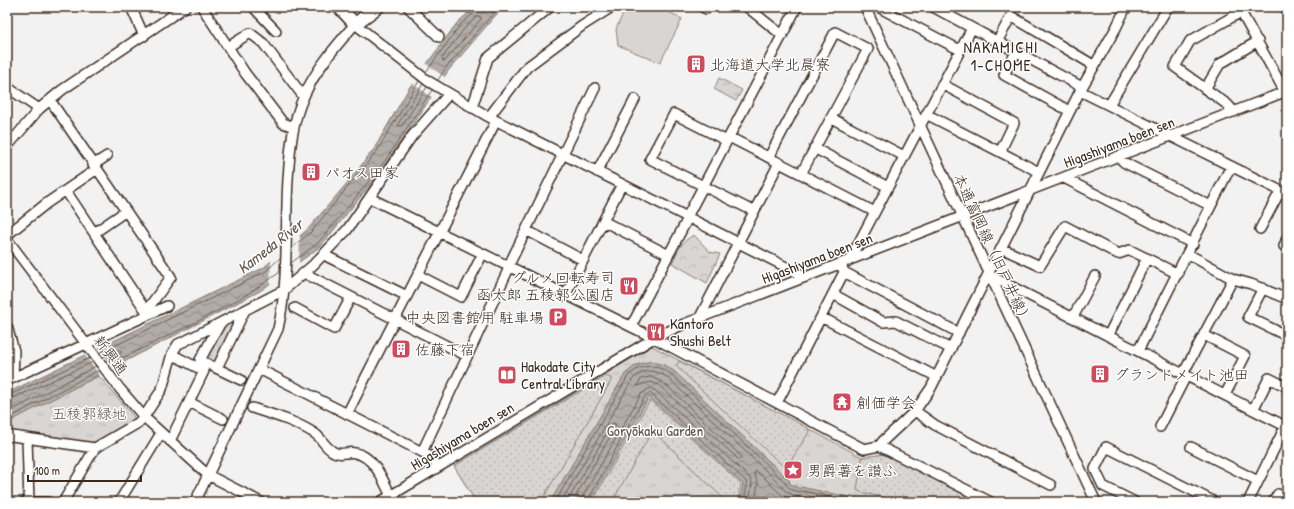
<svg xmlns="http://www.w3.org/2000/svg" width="1294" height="509" viewBox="0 0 1294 509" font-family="'Patrick Hand','Klee One',sans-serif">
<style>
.grass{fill:url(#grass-tufts);stroke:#8a8078}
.forest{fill:url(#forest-crowns);stroke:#8a8078}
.garden{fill:url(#garden-dots);stroke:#8a8078}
.pitch{fill:#d8d5d2;stroke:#8a8078}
.water{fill:url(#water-waves);stroke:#827770}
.pier{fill:#f3f2f2}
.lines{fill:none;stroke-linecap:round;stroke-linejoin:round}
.shore{stroke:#6b5e55;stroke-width:1}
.minor-casing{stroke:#3b2a1e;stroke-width:12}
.major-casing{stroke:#3b2a1e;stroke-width:15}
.minor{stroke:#fff;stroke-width:9}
.major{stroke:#fff;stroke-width:12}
.labels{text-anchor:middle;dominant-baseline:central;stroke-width:3;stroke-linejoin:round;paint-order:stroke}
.poi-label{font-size:15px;fill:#3b2a1e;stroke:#fff;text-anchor:start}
.street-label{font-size:15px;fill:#3b2a1e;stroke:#fff}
.park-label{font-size:15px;fill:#62554b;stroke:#fff}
.neighbourhood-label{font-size:16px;letter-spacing:1px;fill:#3b2a1e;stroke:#fff}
.water-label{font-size:16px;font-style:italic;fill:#65574e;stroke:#fff}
</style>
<defs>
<pattern id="grass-tufts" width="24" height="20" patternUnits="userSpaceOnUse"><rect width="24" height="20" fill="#d8d5d2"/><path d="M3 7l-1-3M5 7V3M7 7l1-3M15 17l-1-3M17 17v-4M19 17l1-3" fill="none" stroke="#bab7b4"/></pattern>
<pattern id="forest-crowns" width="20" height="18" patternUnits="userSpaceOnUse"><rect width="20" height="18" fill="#d8d5d2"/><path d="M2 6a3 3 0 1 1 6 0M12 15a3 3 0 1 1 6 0" fill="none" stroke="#bab7b4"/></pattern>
<pattern id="garden-dots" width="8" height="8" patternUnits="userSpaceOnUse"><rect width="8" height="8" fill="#d8d5d2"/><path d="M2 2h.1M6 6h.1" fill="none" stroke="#bab7b4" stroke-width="1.8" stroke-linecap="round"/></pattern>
<pattern id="water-waves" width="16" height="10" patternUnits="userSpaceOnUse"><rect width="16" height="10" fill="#b2aba7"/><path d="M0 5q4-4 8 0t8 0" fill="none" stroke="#928b87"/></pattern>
</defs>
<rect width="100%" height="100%" fill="#f3f2f2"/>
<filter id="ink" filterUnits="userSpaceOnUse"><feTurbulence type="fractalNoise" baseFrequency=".025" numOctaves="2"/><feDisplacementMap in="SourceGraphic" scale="8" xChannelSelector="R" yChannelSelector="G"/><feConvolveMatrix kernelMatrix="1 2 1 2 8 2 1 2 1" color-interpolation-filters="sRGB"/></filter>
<g filter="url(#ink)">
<!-- grass -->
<path class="grass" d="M719,78L742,90L736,101L714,89Z
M238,319L216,364L204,358L220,326Z
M652,346L862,457L886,454L978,502H476L454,466Z
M99,376L134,417L133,422L93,443L7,432V419Z"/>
<!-- forest -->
<path class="forest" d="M694,235L710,252L720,254L707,283L672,263C678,251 681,241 694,235Z"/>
<!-- garden -->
<path class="garden" d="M679,361L808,428L809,432L792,459L783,466L676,366Z
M606,376L611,378V381L541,502H476L454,466Z
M650,400L740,483L741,486L737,502H724V499L655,433H651L612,502H592Z
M886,454L978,502H905L860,492L857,490L862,457Z"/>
<!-- pitch -->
<path class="pitch" d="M626,7H660L682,19L660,63L618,45L616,29Z"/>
<!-- water -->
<path class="water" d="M475,7H505L495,16L448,71L390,160L321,246L260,291L7,423V393L263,268L308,229L348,182L374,149L409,88L457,23Z
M651,361L664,365L674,371L790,481L789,483L800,489L801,487L873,502H740L743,484L649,397L590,502H550L625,374L636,365Z"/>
<!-- pier -->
<path class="pier" d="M425,63L446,78L433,98L410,82Z
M300,233L299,264L270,286L271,259Z
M98,347L115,369L100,376L84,354Z"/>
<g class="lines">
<!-- shore -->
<path class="shore" d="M478,16L481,17V19L445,61H443L442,58L464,29Z
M426,72L460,25L476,11L477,7
M438,80L445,69L499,7
M423,84L398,124L399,126H402L427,87
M292,248L311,232L377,151L419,81
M291,263L318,243L357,196L387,158L432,90
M100,353L265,272L280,258
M103,357L119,350H121V353L106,361
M109,365C166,335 228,311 280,272
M651,377L664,383L741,456V459H738L659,385L650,382L637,386L641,379Z
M7,396L90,358
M7,401L93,362
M7,413L96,366
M7,419L99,370
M555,502L628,376C642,363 656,364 671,374L785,482C787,489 796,493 803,491L854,502
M561,502L632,380C643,368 655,369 668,378L780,484C787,499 815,499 829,502
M567,502L612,424L615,423L616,426L577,494L576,502
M582,502L583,496L641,394L650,388L656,391L750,478L752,484L749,502
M587,502L645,396L650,393L746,481L747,485L744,502
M755,502L758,483L754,473L756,471C771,481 775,493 793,502"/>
<defs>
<path id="minor" d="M131,7L144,36
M202,7L245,73L283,123L294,127
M258,7L255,9L276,31
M408,7L439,37
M467,7H468
M702,7L706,9L707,7
M747,7L782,35
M865,7L1096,502
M878,7L960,50
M933,7L1082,87
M1284,7L1287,11
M997,42L1011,16L1090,63
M228,47L250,33L263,43L303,96
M1016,52L1004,75L1064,108
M942,84L1014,123L1000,152
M7,87L39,109
M1205,89L1220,64L1258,41
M1080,91L1287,194
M50,100L171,277L146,311L66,191
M1109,105L1168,7
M472,108L488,58L550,7
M1234,112L1228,105L1175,67L1190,41L1241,12L1285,92
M926,114L1039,172
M489,117L527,67L582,26L612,7
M831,118L904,156
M729,137L875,212
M727,141L674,114L650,159L747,208L755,210
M7,147L39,109L62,90L185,7
M814,148L888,187
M769,157L835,32L868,49L801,174
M1118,157L1125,163L1211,206
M93,165L107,156
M597,172L635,99
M1064,178L1193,244
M370,198L654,338L864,449L879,446L883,441L915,411L931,388L1080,91L1116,28L1126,7
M687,217L797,7
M603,221L665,253
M1260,229L1277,197L1282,191
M526,230L583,260
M94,233L126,211
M7,235L47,203L97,169
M7,239L120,389L144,417L208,475L261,502
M1284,246L1287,238
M1001,248L1040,266L1065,226L1118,254L1130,250L1178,274
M1188,254L1233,279L1251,284L1287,299
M328,257L407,296
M849,261L972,28
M508,267L595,88
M844,272L959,333
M304,273L467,356
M418,275L461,297L480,259
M989,275L1287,427
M1263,288L1248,317L1287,336
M833,294L883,322L896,321L951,349
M565,296L622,184
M295,308L334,329L351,297
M821,317L937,377
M1073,317L1095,276
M699,319L779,163
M7,326L14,351L13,378L7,381
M630,326L635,319L688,218
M1204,335L1245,356L1225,395
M1108,336L1147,258
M1138,351L1231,166
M208,364L200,360L220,324
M212,366L241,380
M217,368L245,310
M259,369L428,455L433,459L437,467
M1183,374L1233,279
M13,378L167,306
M189,402L223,419
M777,403L844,272L841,264
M252,408C274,415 295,421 314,433C322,438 325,448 334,452C340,456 348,451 355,453C374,456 383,480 391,496
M1253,410L1269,378L1287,387
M915,411L935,425L1051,485
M347,414L496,121
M1160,427L1186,376
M7,437L12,436L95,448L138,423L144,417L162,389L172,354L178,344L185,341L284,290L313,265L347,230L412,136L449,94
M27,439L29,502
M170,441L204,371L177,357
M879,446L991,502
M1191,447L1258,481
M422,452L509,268
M25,502H48
M63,502L95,448
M119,502L161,433
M195,502L278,329C289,280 285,229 288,179C290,150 292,122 304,96C316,69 336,46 355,24L428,81L489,117L806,277
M380,502L654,338L684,324L1287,91
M1135,502L1103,486L1095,469L1106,447L1215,502
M1248,502L1287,423
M1273,502L1278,494L1287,500"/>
<path id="major" d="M339,7L355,24
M355,24L378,7"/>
</defs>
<!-- minor casing -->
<use href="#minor" class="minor-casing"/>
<!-- major casing -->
<use href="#major" class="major-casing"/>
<!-- minor -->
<use href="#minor" class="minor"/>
<!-- major -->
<use href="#major" class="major"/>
</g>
</g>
<!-- icons -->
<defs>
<symbol id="building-square" viewBox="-11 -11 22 22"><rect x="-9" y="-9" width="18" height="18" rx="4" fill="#d1495b" stroke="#fff"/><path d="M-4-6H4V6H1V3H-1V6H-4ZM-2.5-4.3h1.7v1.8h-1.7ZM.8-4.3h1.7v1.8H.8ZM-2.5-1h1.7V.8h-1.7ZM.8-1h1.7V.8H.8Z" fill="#fff"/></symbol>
<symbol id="restaurant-square" viewBox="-11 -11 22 22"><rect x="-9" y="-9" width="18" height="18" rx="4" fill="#d1495b" stroke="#fff"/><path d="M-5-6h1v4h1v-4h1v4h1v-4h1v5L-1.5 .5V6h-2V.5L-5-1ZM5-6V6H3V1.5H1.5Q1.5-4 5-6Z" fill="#fff"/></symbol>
<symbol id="parking-square" viewBox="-11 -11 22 22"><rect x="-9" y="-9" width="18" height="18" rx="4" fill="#d1495b" stroke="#fff"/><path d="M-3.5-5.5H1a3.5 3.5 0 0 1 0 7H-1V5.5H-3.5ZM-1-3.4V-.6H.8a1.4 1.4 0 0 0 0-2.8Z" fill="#fff"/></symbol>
<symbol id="library-square" viewBox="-11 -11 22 22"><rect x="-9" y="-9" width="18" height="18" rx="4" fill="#d1495b" stroke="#fff"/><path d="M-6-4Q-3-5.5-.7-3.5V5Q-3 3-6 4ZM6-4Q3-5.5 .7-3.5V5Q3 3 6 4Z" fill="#fff"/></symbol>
<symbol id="temple-square" viewBox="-11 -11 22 22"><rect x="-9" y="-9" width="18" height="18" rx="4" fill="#d1495b" stroke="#fff"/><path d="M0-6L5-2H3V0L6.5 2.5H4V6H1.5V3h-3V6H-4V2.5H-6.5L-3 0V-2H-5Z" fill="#fff"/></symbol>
<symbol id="sight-square" viewBox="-11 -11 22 22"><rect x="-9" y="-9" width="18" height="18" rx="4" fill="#d1495b" stroke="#fff"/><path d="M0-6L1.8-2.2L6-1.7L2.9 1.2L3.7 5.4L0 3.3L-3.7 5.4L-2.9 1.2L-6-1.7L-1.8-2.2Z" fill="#fff"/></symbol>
</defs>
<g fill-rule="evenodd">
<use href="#building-square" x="685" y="53" width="22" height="22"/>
<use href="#building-square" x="300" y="161" width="22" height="22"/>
<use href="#restaurant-square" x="618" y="275" width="22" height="22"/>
<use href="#parking-square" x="547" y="306" width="22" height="22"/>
<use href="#restaurant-square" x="645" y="321" width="22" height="22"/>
<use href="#building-square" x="390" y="338" width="22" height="22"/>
<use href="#building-square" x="1089" y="363" width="22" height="22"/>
<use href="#library-square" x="496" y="364" width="22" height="22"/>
<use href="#temple-square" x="831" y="391" width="22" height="22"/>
<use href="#sight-square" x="782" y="459" width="22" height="22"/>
</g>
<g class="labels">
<!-- poi labels -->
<g class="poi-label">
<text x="710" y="64">北海道大学北晨寮</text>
<text x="325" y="172">パオス田家</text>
<text x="615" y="277" text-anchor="end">グルメ回転寿司<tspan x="615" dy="17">函太郎 五稜郭公園店</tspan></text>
<text x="544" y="317" text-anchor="end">中央図書館用 駐車場</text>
<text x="670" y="323">Kantoro<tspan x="670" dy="17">Shushi Belt</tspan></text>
<text x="415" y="349">佐藤下宿</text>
<text x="521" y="366">Hakodate City<tspan x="521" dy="17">Central Library</tspan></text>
<text x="1114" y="374">グランドメイト池田</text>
<text x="856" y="402">創価学会</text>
<text x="807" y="470">男爵薯を讃ふ</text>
</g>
<!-- street labels -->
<g class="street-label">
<text transform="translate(1119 142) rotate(-21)">Higashiyama boen sen</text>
<text transform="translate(993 249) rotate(65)">本通富岡線（旧戸井線）</text>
<text transform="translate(817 258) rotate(-21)">Higashiyama boen sen</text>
<text transform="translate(111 355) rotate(53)">新興通</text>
<text transform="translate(462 436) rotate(-31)">Higashiyama boen sen</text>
</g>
<!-- park labels -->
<g class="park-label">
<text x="89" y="413">五稜郭緑地</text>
<text x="655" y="430">Goryōkaku Garden</text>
</g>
<!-- neighbourhood labels -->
<g class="neighbourhood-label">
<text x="1001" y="47">NAKAMICHI<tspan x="1001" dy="18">1-CHOME</tspan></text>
</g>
<!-- water labels -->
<g class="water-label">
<text transform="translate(270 246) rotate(-38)">Kameda River</text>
</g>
</g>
<!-- margin -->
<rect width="1294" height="509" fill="none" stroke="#fff" stroke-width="24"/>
<rect x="12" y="12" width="1270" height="485" fill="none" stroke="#3b2a1e" stroke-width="1.5" filter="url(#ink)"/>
<!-- scale -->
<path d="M28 475v6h113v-6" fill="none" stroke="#3b2a1e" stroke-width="2"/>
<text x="34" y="475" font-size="12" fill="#3b2a1e" stroke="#ffffff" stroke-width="3" paint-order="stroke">100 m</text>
</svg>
